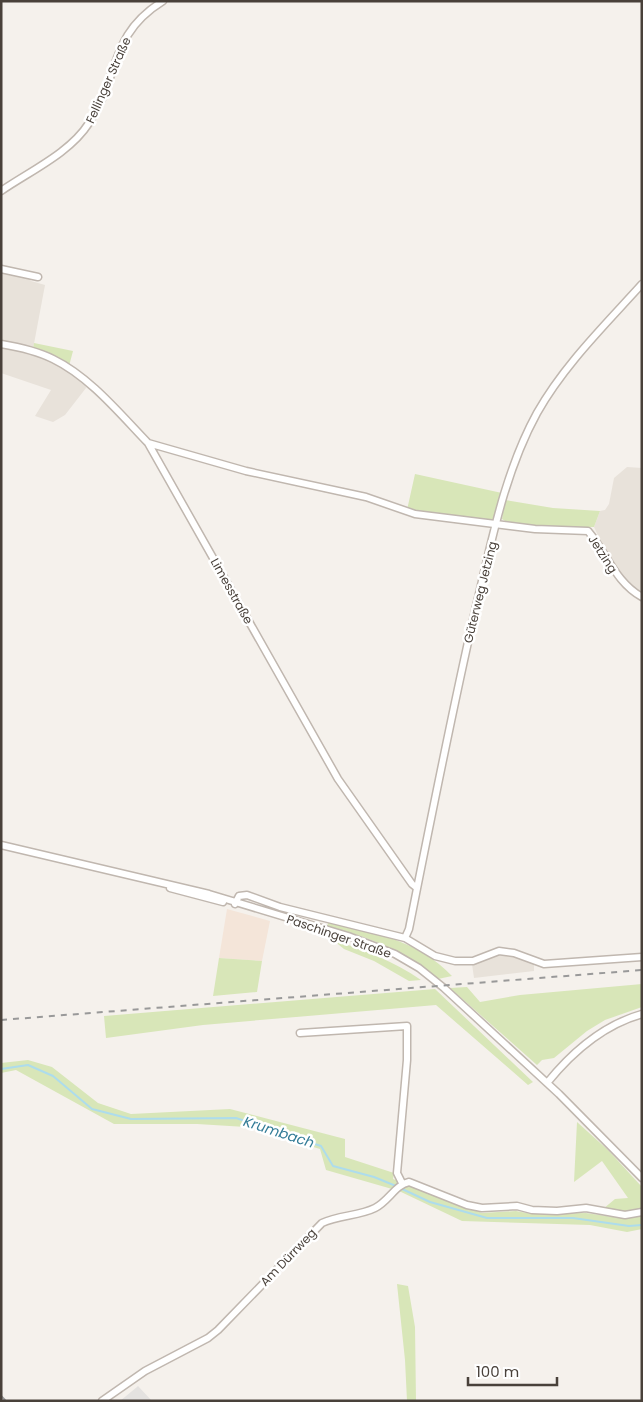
<svg xmlns="http://www.w3.org/2000/svg" width="643" height="1402" viewBox="0 0 643 1402" font-family="Poppins,sans-serif">
<style>
.residential{fill:#e8e2da}
.commercial{fill:#f4e5d9}
.green{fill:#d8e6b8}
.parking{fill:#e4e2e0}
.lines{fill:none;stroke-linecap:round;stroke-linejoin:round}
.stream{stroke:#addcec;stroke-width:2}
.minor-casing{stroke:#c0b7af;stroke-width:9}
.minor{stroke:#fff;stroke-width:6}
.rail{stroke:#999;stroke-width:2;stroke-dasharray:6 6;stroke-linecap:butt}
.labels{text-anchor:middle;dominant-baseline:central;stroke-width:5;stroke-linejoin:round;paint-order:stroke}
.street-label{font-size:12px;fill:#49413a;stroke:#fff}
.water-label{font-size:14px;font-style:italic;fill:#337c97;stroke:#fff}
</style>
<rect width="100%" height="100%" fill="#f5f1ec"/>
<!-- residential -->
<path class="residential" d="M1,271L27,276L31,281L45,285L33,349L1,341Z
M1,346L43,357L67,370L85,384L86,388L65,415L53,422L35,416L51,390L1,373Z
M627,467L642,468V596L630,586L610,561L594,527L600,511L605,510L609,504L614,478Z
M500,953L517,956L534,964V971L474,978L472,964Z"/>
<!-- commercial -->
<path class="commercial" d="M227,909L270,921L262,961L219,958Z"/>
<!-- green -->
<path class="green" d="M34,343L73,351L69,366L33,349Z
M415,474L502,493L495,520L491,522L407,510Z
M505,500L553,508L600,511L594,527H542L505,521L502,519Z
M329,921C373,932 419,941 452,976L438,979C405,951 369,937 327,926Z
M333,940C364,950 394,961 421,980L409,981L374,961L344,949Z
M219,958L262,961L257,992L213,996Z
M642,984V1007L605,1020L587,1031L554,1058L542,1060L537,1065L450,988L467,987L480,1002L520,995Z
M435,989L533,1082L528,1085L436,1005L203,1025L106,1038L104,1016Z
M28,1060L52,1067L98,1103L131,1114L230,1109L345,1139V1157L394,1173L393,1179L482,1213L516,1211L532,1214L586,1213L620,1218L642,1215V1229L627,1232L590,1225L462,1221L399,1191L326,1170L320,1149L246,1127L197,1124H114L16,1070L1,1073V1063Z
M577,1122L608,1150L642,1187V1209L618,1212L603,1209L615,1199L628,1198L602,1161L574,1182Z
M397,1284L408,1286L415,1327L416,1401H407L405,1360Z"/>
<!-- parking -->
<path class="parking" d="M138,1386L152,1401H120L137,1387Z"/>
<g class="lines">
<!-- stream -->
<path class="stream" d="M1,1069L28,1065L53,1076L92,1109L131,1119L236,1118L321,1146L333,1166L374,1177L396,1186
M400,1188L430,1202L487,1218H573L629,1226L642,1225"/>
<defs>
<path id="minor" d="M1,191C30,171 70,153 89,123C120,77 108,35 163,1
M1,269L38,277
M1,344C19,347 37,351 53,359C90,377 120,414 148,443L338,779L412,884L417,888
M148,443L246,471L366,497L415,514L535,529L588,531C607,553 615,582 642,597
M1,845L209,894L348,936L395,954L419,968L444,988L559,1094L642,1178
M170,888L223,902
M235,904L239,896L247,895L280,907L405,938L435,956L455,961H473L499,951L514,953L544,964L642,957
M405,938L409,929C430,823 451,716 475,611C491,544 504,473 537,413C564,365 605,325 642,284
M300,1033L407,1026V1060L397,1173L402,1183
M547,1083C572,1052 603,1025 642,1014
M102,1401L145,1371L208,1338L218,1330L322,1223C339,1215 359,1216 375,1208C389,1201 395,1185 409,1182L467,1205L482,1208L517,1206L532,1210L557,1211L586,1208L625,1215L642,1212"/>
</defs>
<!-- minor casing -->
<use href="#minor" class="minor-casing"/>
<!-- minor -->
<use href="#minor" class="minor"/>
<!-- rail -->
<path class="rail" d="M1,1020L642,970
M1,1396L6,1401"/>
</g>
<g class="labels">
<!-- street labels -->
<g class="street-label">
<text transform="translate(108 80) rotate(-66)">Fellinger Straße</text>
<text transform="translate(603 554) rotate(57)">Jetzing</text>
<text transform="translate(232 591) rotate(61)">Limesstraße</text>
<text transform="translate(480 592) rotate(-76)">Güterweg Jetzing</text>
<text transform="translate(339 936) rotate(19)">Paschinger Straße</text>
<text transform="translate(288 1257) rotate(-46)">Am Dürrweg</text>
</g>
<!-- water labels -->
<g class="water-label">
<text transform="translate(279 1132) rotate(18)">Krumbach</text>
</g>
</g>
<!-- border -->
<rect width="643" height="1402" fill="none" stroke="#49413a" stroke-width="5"/>
<!-- scale -->
<path d="M468 1377v8h89v-8" fill="none" stroke="#49413a" stroke-width="2.5"/>
<text x="476" y="1377" font-size="15" fill="#49413a" stroke="#ffffff" stroke-width="4" paint-order="stroke">100 m</text>
</svg>
